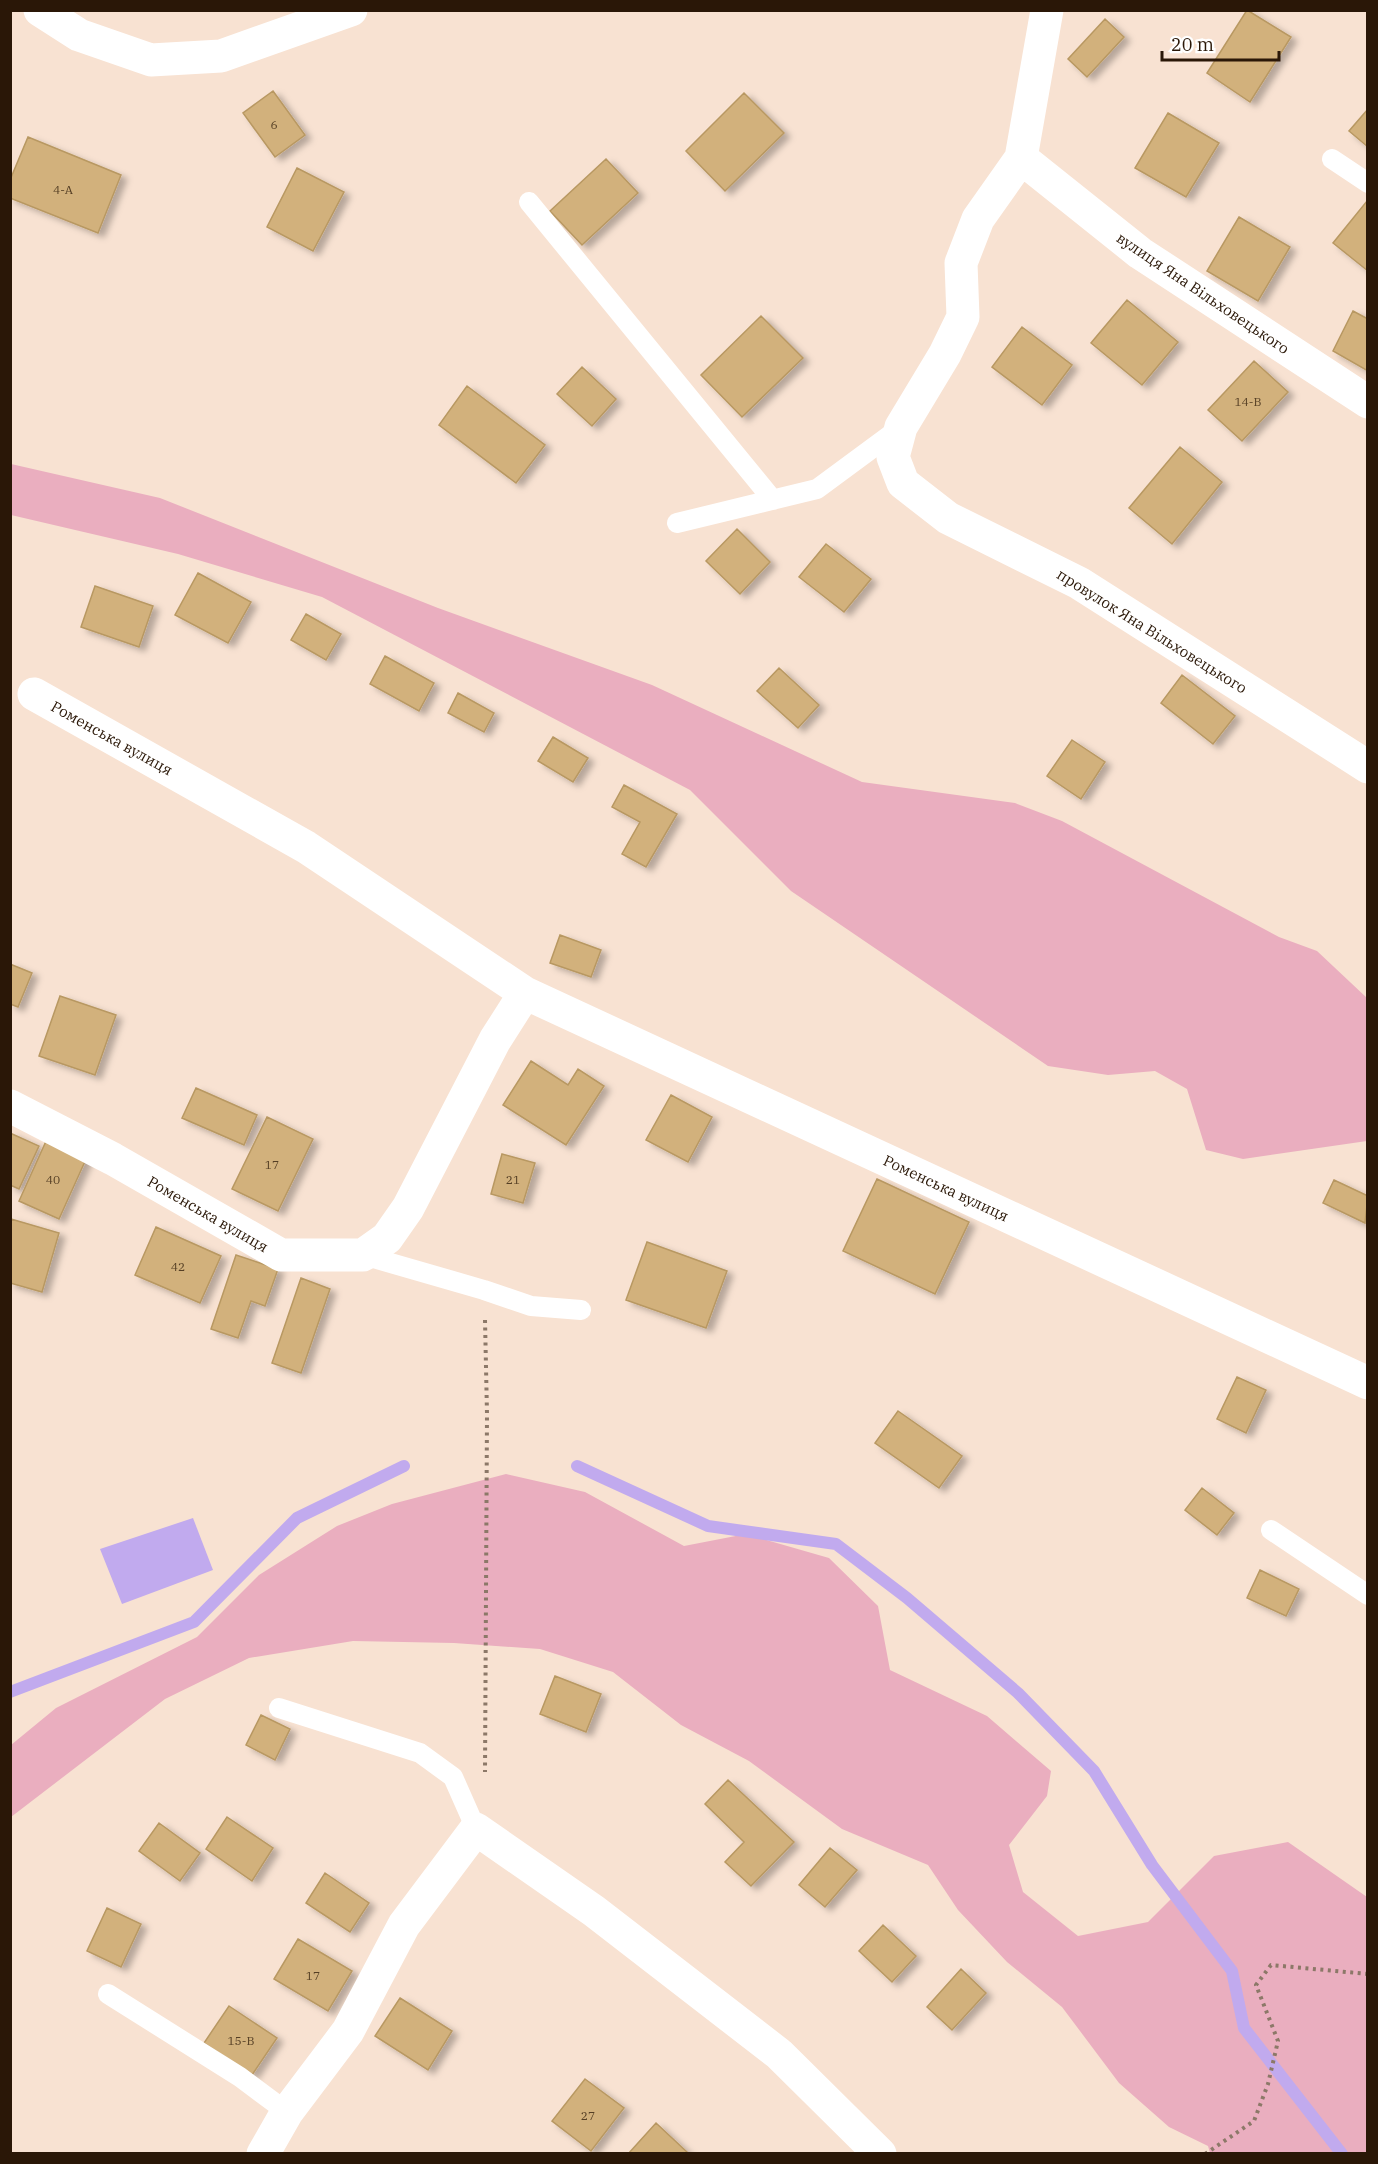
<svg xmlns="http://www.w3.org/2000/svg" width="1378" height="2164" viewBox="0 0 1378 2164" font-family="'IBM Plex Serif',serif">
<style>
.green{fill:#eaaebf}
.water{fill:#c1aaee}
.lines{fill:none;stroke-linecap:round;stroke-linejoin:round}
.stream{stroke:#c1aaee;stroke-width:12}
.building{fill:#d2b17b;stroke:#b89862;stroke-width:1.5;filter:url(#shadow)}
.path{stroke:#8c7868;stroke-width:4;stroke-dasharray:3 4.5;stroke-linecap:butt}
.service{stroke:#fff;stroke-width:20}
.minor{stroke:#fff;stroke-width:33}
.labels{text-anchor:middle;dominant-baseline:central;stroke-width:4.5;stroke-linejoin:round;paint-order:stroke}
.number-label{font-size:12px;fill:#543e24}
.street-label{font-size:15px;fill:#2a1707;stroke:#fff}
</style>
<defs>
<filter id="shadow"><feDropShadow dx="6" dy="4" stdDeviation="3" flood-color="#0004"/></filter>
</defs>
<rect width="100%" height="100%" fill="#f8e2d2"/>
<!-- green -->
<path class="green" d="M11,464L160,498L438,608L652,685L862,782L1015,803L1062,821L1279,937L1317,951L1367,998V1141L1243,1159L1206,1150L1187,1089L1155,1071L1108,1075L1048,1066L791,891L690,790L322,597L178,554L11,515Z
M506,1474L585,1492L684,1546L746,1534L829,1558L878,1606L890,1670L987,1716L1051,1771L1047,1796L1009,1845L1023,1892L1078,1936L1148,1922L1214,1856L1288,1842L1367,1897V2153H1210L1208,2146L1169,2127L1119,2083L1062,2007L1007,1962L958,1910L928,1865L842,1829L749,1761L681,1725L613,1672L540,1649L454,1643L353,1641L249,1658L165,1699L11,1817V1745L56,1708L197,1637L259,1575L337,1526L392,1504Z"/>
<!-- water -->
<path class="water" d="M193,1518L213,1570L122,1604L100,1549Z"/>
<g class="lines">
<!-- stream -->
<path class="stream" d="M577,1466L708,1526L836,1544L907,1598L1018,1693L1094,1771L1152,1865L1232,1971L1244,2028L1342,2154
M10,1692L194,1622L297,1518L404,1466"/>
</g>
<!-- building -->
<path class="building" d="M1247,10L1291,37L1250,102L1207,73Z
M1105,19L1124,37L1087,77L1068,59Z
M273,91L305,135L275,157L243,113Z
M744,93L784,133L725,191L686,151Z
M1368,109V147L1349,131Z
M1168,113L1219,143L1186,197L1135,168Z
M28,137L121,175L98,233L10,198V180Z
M606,159L638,193L582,245L550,211Z
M297,168L344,192L313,251L267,227Z
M1367,201L1368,202V271L1333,243Z
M1239,217L1290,247L1258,301L1207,271Z
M1127,300L1178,342L1142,385L1091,343Z
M1353,311L1368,319V371L1333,351Z
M761,316L803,358L742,417L701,375Z
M1022,327L1072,365L1042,405L992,367Z
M1254,361L1288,392L1242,441L1208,410Z
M582,367L616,399L592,426L557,394Z
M467,386L545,445L516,483L439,425Z
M1180,447L1222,482L1172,544L1129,508Z
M737,529L770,562L740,594L706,561Z
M826,544L871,579L844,612L799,577Z
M198,573L251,602L228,643L175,615Z
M95,586L153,606L139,647L81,627Z
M306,614L341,634L326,660L291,640Z
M385,656L434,683L419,711L370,684Z
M779,668L819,705L798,728L757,691Z
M1182,675L1235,716L1213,744L1161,703Z
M458,693L494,713L484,732L448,713Z
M553,737L588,758L573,782L538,761Z
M1072,740L1105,762L1081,799L1047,776Z
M624,785L677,814L646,867L622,854L640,822L612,807Z
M560,935L601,950L591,977L550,963Z
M10,964L32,973L18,1007L10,1004Z
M60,996L116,1015L95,1075L39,1056Z
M531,1061L568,1085L578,1069L604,1086L566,1145L503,1105Z
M196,1088L257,1115L244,1145L182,1118Z
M671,1095L712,1117L688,1162L646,1140Z
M267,1117L313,1139L278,1211L232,1189Z
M10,1133L39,1146L19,1189L10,1185Z
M47,1139L87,1157L59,1219L19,1201Z
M502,1154L535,1163L523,1203L491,1194Z
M877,1179L969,1222L935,1294L843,1251Z
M1334,1180L1368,1196L1365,1223L1323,1203Z
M11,1219L59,1233L42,1292L10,1283Z
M156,1227L221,1256L200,1303L135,1275Z
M647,1242L727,1271L706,1328L626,1300Z
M236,1255L278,1269L265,1306L251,1301L238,1338L211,1329Z
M301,1278L330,1289L301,1373L272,1363Z
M1237,1377L1266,1390L1246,1433L1217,1419Z
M898,1411L962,1456L939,1488L875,1443Z
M1202,1488L1234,1513L1217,1535L1185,1510Z
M1260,1570L1299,1589L1286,1616L1247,1598Z
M555,1676L601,1694L586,1732L540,1714Z
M261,1715L290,1729L275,1760L246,1745Z
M728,1780L794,1842L751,1886L725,1862L744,1842L705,1804Z
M227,1817L273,1848L252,1881L206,1849Z
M159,1823L200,1853L180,1881L139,1851Z
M830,1848L857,1870L825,1907L799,1885Z
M325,1873L369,1903L350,1932L306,1903Z
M107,1908L141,1924L121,1967L87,1951Z
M883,1925L916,1956L892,1982L859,1951Z
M298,1939L352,1971L328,2011L274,1979Z
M961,1969L986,1993L952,2030L927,2007Z
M400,1998L452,2031L428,2070L375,2036Z
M229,2006L277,2038L252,2075L204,2043Z
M585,2079L624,2108L591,2151L552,2121Z
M656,2123L687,2152L685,2154H628Z"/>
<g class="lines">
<!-- path -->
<path class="path" d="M485,1320L487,1414L485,1772
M1205,2154L1254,2121L1268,2084L1278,2041L1256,1985L1271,1965L1368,1974"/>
<!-- service -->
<path class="service" d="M1332,159L1368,183
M529,202L773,500
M677,523L817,489L901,427
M363,1255L484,1290L531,1306L581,1310
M1271,1530L1368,1595
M279,1708L420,1753L453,1777L476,1829
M108,1994L240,2077L287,2112"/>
<!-- minor -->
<path class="minor" d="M40,10L79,35L151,60L221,56L351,10
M1047,10L1021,158L1140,253L1368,402
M1021,158L978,219L961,263L963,317L945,354L901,427L893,457L903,483L948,518L1079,583L1368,767
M34,694L306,847L525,993L1368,1383
M10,1106L113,1159L281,1255H363L387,1238L408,1208L495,1040L525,993
M263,2154L287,2112L348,2031L404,1925L476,1829L594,1911L779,2054L880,2154"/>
</g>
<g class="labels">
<!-- number labels -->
<g class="number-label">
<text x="274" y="124">6</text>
<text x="63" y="189">4-А</text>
<text x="1248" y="401">14-В</text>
<text x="272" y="1164">17</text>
<text x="53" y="1179">40</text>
<text x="513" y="1179">21</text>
<text x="178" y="1266">42</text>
<text x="313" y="1975">17</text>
<text x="241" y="2040">15-В</text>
<text x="588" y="2115">27</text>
</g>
<!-- street labels -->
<g class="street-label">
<text transform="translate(1203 293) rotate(34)">вулиця Яна Вільховецького</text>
<text transform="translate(1152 631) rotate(32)">провулок Яна Вільховецького</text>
<text transform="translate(112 738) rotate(29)">Роменська вулиця</text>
<text transform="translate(946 1188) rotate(25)">Роменська вулиця</text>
<text transform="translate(208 1214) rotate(30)">Роменська вулиця</text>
</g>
</g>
<!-- border -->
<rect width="1378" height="2164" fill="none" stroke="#2a1707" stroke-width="24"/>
<!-- scale -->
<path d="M1162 51v9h117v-9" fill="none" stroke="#2a1707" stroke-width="3"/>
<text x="1171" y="51" font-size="18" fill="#2a1707" stroke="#ffffff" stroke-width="4.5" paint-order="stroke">20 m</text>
</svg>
